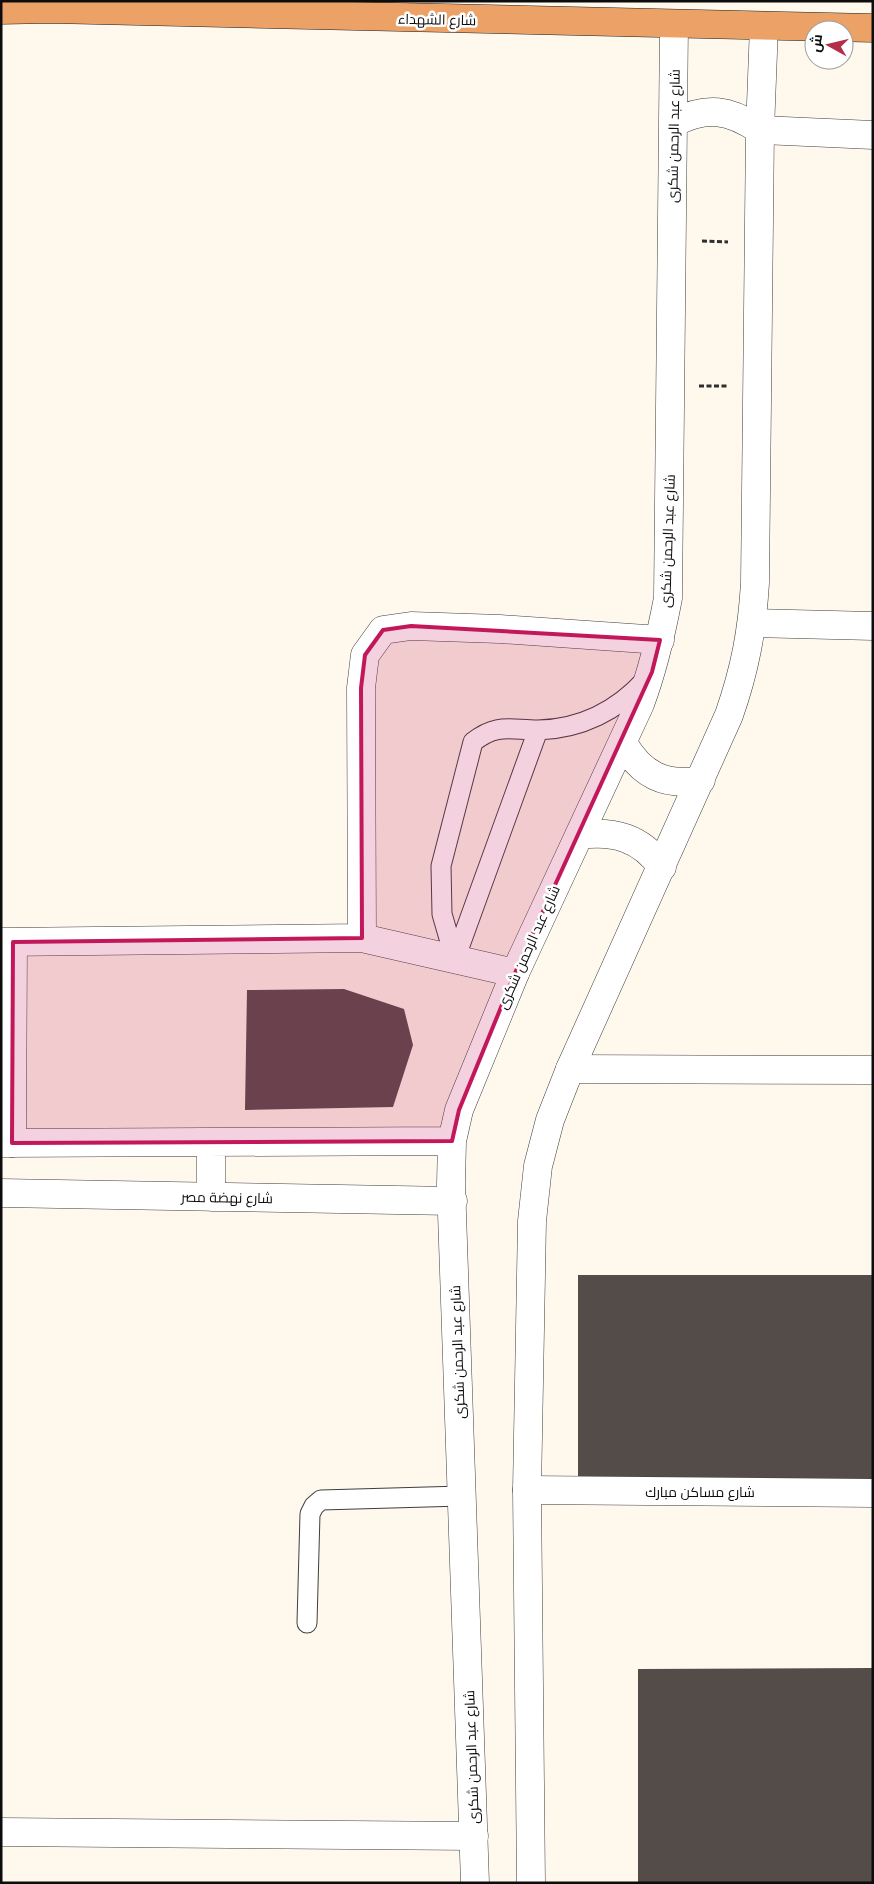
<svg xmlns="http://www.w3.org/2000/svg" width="874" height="1884" viewBox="0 0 874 1884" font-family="'Playfair Display',Cairo,serif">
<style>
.building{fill:#544c49}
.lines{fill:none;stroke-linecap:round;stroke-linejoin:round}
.service-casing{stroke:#3f3f3f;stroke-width:21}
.minor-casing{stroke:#3f3f3f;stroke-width:29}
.tertiary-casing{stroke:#3f3f3f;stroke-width:29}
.trunk-casing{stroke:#1d1d1d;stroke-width:29}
.path{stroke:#2e2e2e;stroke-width:3;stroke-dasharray:5 2.5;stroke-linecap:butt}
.service{stroke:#fff;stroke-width:19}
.minor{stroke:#fff;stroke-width:28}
.tertiary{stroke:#fff;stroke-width:28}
.trunk{stroke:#eca266;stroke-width:28}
.marked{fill:#c2185b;fill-opacity:0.2;stroke:#c2185b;stroke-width:4;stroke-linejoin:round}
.labels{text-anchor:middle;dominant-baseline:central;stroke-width:5;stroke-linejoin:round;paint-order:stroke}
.street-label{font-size:14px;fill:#0c0c0c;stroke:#fff}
</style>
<rect width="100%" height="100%" fill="#fef8ed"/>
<!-- building -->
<path class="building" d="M344,989L404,1009L413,1045L393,1107L245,1110L247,990Z
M578,1275H873V1479L578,1480Z
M873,1668V1883H638V1669Z"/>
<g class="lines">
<defs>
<path id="service" d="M455,959L442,914L441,866L473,742C497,723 510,730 538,730C581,729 618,710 646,679
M455,959L538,730
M307,1623L310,1514L314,1506L321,1500L462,1496"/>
<path id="minor" d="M760,130L873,135
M752,623L873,626
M362,938L361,688L365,655L383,630L411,626L500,629L660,640
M1,942L362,938L515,973
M570,1069L873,1070
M12,1143L13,942
M527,1490L873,1493
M1,1832L474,1836"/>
<path id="tertiary" d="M673,123C707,106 729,109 760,130
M623,743C641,774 664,787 701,780
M579,835C614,830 641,838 662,867
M211,1142V1197
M1,1143L452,1141
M1,1193L453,1201
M475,1883L451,1184L452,1141L459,1110L515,973L640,704C653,669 661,635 668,598L674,25
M531,1883L527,1490L532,1221L538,1166L550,1120L570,1069L729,715C745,669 752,632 755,583L760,130L764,26"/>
<path id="trunk" d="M1,10L51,9L873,28"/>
</defs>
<!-- service casing -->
<use href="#service" class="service-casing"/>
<!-- minor casing -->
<use href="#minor" class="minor-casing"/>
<!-- tertiary casing -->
<use href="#tertiary" class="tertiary-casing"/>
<!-- trunk casing -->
<use href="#trunk" class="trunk-casing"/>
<!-- path -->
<path class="path" d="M702,241L728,242
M699,386H727"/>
<!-- service -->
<use href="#service" class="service"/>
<!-- minor -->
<use href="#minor" class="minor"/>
<!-- tertiary -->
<use href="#tertiary" class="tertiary"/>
<!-- trunk -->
<use href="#trunk" class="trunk"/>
</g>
<!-- marked area -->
<path class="marked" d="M411,626L660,640L652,672L515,973L459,1110L452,1141L12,1143L13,942L362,938L361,688L365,655L383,630Z"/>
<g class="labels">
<!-- street labels -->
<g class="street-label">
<text transform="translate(437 19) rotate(1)">شارع الشهداء</text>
<text transform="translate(673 136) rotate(-89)">شارع عبد الرحمن شكرى</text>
<text transform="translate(667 541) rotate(-88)">شارع عبد الرحمن شكرى</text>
<text transform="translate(528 947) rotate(-66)">شارع عبد الرحمن شكرى</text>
<text transform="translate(227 1197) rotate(1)">شارع نهضة مصر</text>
<text transform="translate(457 1352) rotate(-92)">شارع عبد الرحمن شكرى</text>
<text x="700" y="1491">شارع مساكن مبارك</text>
<text transform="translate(471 1757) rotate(-92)">شارع عبد الرحمن شكرى</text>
</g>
</g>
<!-- border -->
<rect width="874" height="1884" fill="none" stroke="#0c0c0c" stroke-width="5"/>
<!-- north arrow -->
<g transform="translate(829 45) rotate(278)"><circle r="24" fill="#ffffff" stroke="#9e9e9e"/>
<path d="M0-4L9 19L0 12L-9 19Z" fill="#b22e49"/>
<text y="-8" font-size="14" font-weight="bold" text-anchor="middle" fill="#0c0c0c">ش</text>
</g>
</svg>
